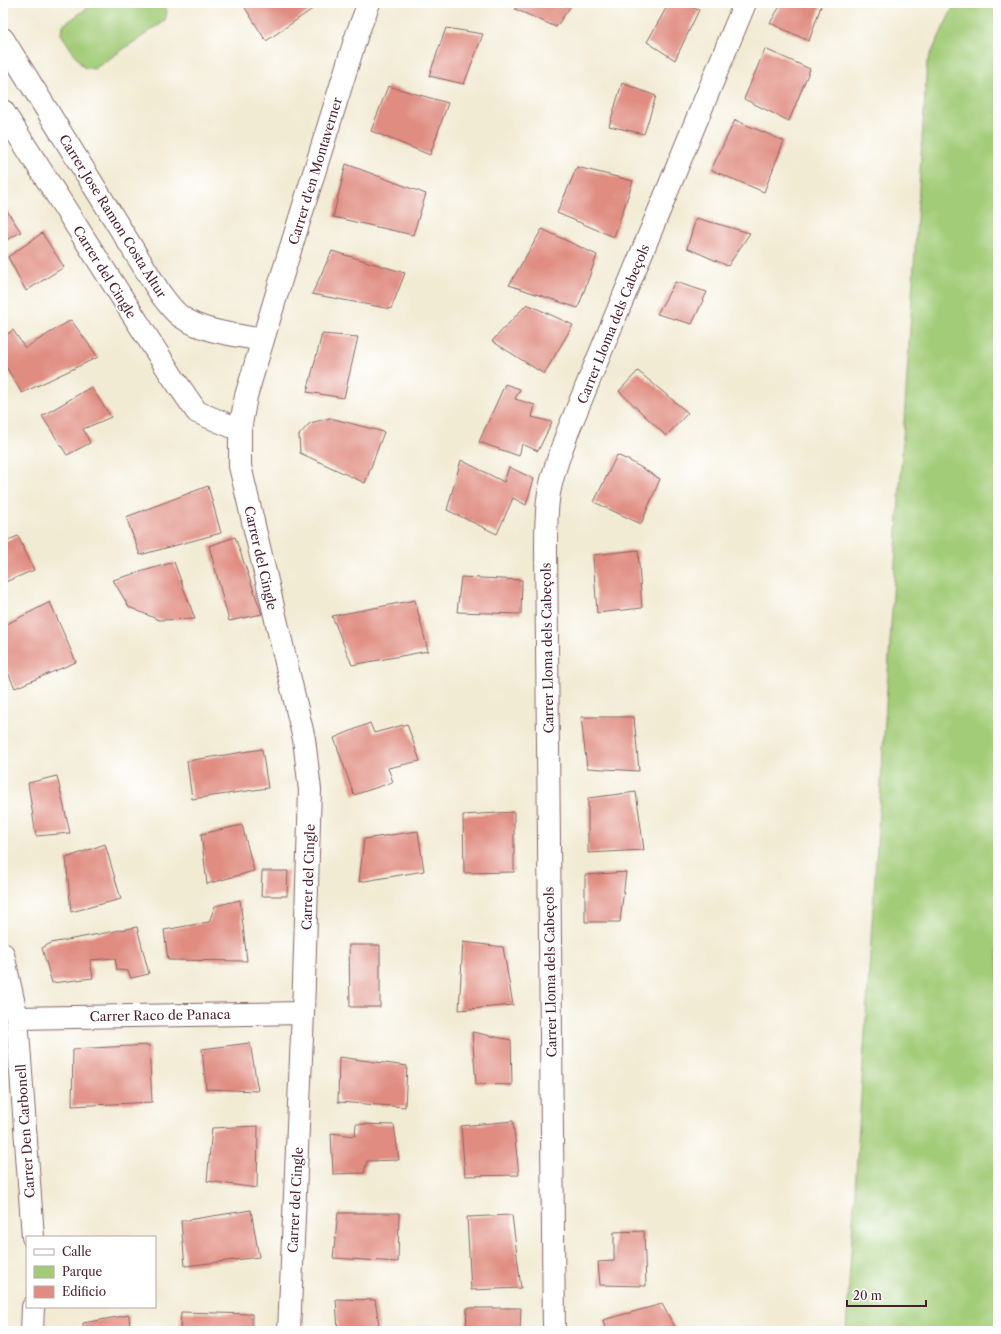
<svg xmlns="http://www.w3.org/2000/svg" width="1001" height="1334" viewBox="0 0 1001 1334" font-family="'Libre Caslon Text',serif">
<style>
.green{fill:#a3cc78;stroke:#767652}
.building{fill:#e08c80}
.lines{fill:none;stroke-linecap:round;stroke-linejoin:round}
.minor-casing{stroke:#856666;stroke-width:24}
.minor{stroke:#fff;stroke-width:22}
.labels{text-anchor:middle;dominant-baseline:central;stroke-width:3.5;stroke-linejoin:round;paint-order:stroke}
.street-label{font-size:13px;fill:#4a1f2b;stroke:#fff}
</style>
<rect width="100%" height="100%" fill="#fff"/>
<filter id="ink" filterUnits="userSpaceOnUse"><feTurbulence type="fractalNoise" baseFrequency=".025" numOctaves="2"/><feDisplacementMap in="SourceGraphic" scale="8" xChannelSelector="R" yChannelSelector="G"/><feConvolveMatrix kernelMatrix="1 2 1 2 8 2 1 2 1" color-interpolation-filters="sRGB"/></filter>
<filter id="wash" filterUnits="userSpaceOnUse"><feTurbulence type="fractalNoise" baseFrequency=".012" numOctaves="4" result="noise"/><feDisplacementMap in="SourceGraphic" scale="16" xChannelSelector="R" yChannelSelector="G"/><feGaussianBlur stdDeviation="0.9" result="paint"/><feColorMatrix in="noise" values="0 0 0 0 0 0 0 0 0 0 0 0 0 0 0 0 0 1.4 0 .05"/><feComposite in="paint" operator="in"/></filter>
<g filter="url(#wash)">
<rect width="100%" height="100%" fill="#f2ebd4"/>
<!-- green -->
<path class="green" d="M95,3H161L167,11L165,21L94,69L83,67L61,34L63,25Z
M955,3H998V1331H846L927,62Z"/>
<g id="blocks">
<!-- building -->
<path class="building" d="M242,3H321L266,41Z
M518,3H573L556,27L515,9Z
M669,3H679L699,10L675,60L647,42Z
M782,3H822L809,41L770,23Z
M446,28L483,34L464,84L429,76Z
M765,49L810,69L789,121L744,99Z
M622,83L656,96L644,134L609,126Z
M388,86L448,103L430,155L371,131Z
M735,120L784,141L764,192L711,170Z
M346,164L426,194L413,235L333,217Z
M577,167L633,181L614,237L557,213Z
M3,205L21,232L3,242Z
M696,218L750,233L728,266L687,248Z
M542,229L597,255L578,308L509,285Z
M42,233L64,267L26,291L8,257Z
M332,251L405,273L391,309L312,294Z
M675,282L707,292L692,324L657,314Z
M527,304L573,325L544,374L492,341Z
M71,320L98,357L22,393L3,362V337L13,330L25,348Z
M322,334L358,337L344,398L307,392Z
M638,371L688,413L666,436L619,391Z
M505,384L520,389L515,399L535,405L532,417L552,422L538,451L522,444L519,456L479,442Z
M91,387L111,417L83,429L90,443L67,455L42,416Z
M330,418L384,432L365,483L300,453L299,435L310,423Z
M617,455L630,461L660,479L641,524L594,502Z
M461,460L504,482L509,467L534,479L526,505L513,498L497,534L447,510Z
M208,486L221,533L140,555L126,517Z
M18,536L34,570L3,583V542Z
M235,537L262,614L229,621L209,546Z
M638,550L642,608L597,613L593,555Z
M174,562L195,619L159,620L129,607L113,580Z
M461,577L522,580L521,614L457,612Z
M415,600L428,651L352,665L332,616Z
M50,602L76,662L15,688L3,662V626Z
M581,717H634L639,771L587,768Z
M370,723L374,733L407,724L420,761L388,768L393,782L354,795L334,738Z
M262,749L268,788L192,799L187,761Z
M57,776L70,833L36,836L28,783Z
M636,792L644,850L588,853V798Z
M514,812V872L464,873L463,815Z
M242,825L254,871L207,884L201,834Z
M418,831L424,871L359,882L364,839Z
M105,844L121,899L71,912L66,858Z
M262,871H288L287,896H261Z
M626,872L620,922H585V875Z
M240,900L247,961L168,960L164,930L209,922L215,906Z
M137,927L149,974L131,978L128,971L117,970L115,958L90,960L93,978L52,983L42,948L51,943Z
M463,942L503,947L513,1005L459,1010Z
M349,945H380V1007H350Z
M472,1032L511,1040L512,1085L476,1084Z
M250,1043L258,1091L206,1089L202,1049Z
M149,1045L152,1102L72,1106L73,1049Z
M339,1057L407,1066L405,1107L338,1102Z
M513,1121L519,1175L465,1176L461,1126Z
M356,1124L394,1125L399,1160L367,1161L364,1173L333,1174L331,1133L355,1136Z
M258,1126L257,1188L207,1181L212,1128Z
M251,1210L259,1257L185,1266L181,1221Z
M338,1213H399L398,1262L333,1258Z
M512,1215L521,1288L471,1290L467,1217Z
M644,1231L646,1286L600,1285L598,1262L614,1261V1232Z
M336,1299L375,1300L380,1331H338Z
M662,1304L676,1329L670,1331H606L603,1320Z
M467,1308H521L520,1331H466Z
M181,1312L252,1314V1331H180Z
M129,1315L130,1331H83V1323Z"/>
</g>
</g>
<g filter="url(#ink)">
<use href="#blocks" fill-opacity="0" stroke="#856666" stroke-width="1"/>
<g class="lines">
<defs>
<path id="minor" d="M3,39L160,293C166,301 172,310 180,316C202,332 237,335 263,340
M3,111L172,376L197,412L240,430
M3,954L17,1018L33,1237
M17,1018L303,1013
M32,1331L33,1307
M289,1331L303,1013L310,790L304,739L240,466V430L246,396L283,273L357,34L369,3
M554,1331L546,548C546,530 546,511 549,493C553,471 561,451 568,431L745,3"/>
</defs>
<!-- minor casing -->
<use href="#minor" class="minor-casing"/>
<!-- minor -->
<use href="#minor" class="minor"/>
</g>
</g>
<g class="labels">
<!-- street labels -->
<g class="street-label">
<text transform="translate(315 171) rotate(-73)">Carrer d'en Montaverner</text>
<text transform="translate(113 216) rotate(58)">Carrer Jose Ramon Costa Altur</text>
<text transform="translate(105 272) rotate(58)">Carrer del Cingle</text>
<text transform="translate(613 324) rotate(-68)">Carrer Lloma dels Cabeçols</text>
<text transform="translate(261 558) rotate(77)">Carrer del Cingle</text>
<text transform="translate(547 648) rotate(-91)">Carrer Lloma dels Cabeçols</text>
<text transform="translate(308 877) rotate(-88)">Carrer del Cingle</text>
<text transform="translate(550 972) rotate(-91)">Carrer Lloma dels Cabeçols</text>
<text transform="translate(160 1015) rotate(-1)">Carrer Raco de Panaca</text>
<text transform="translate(25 1131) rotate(-94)">Carrer Den Carbonell</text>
<text transform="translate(295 1200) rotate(-87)">Carrer del Cingle</text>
</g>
</g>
<!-- margin -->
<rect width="1001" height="1334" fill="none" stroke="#fff" stroke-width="16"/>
<!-- legend -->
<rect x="26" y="1236" width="130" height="72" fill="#ffffff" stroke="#b7a5aa"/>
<rect x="34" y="1249" width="20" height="6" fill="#ffffff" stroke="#b7a5aa"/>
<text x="62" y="1256" font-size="12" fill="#4a1f2b">Calle</text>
<rect x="34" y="1266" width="20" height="12" fill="#a3cc78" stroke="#b7a5aa"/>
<text x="62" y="1276" font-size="12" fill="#4a1f2b">Parque</text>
<rect x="34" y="1286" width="20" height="12" fill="#e08c80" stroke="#b7a5aa"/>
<text x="62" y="1296" font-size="12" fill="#4a1f2b">Edificio</text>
<!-- scale -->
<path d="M847 1300v6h79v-6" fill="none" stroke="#4a1f2b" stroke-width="2"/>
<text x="853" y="1300" font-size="12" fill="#4a1f2b" stroke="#ffffff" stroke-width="3" paint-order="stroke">20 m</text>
</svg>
